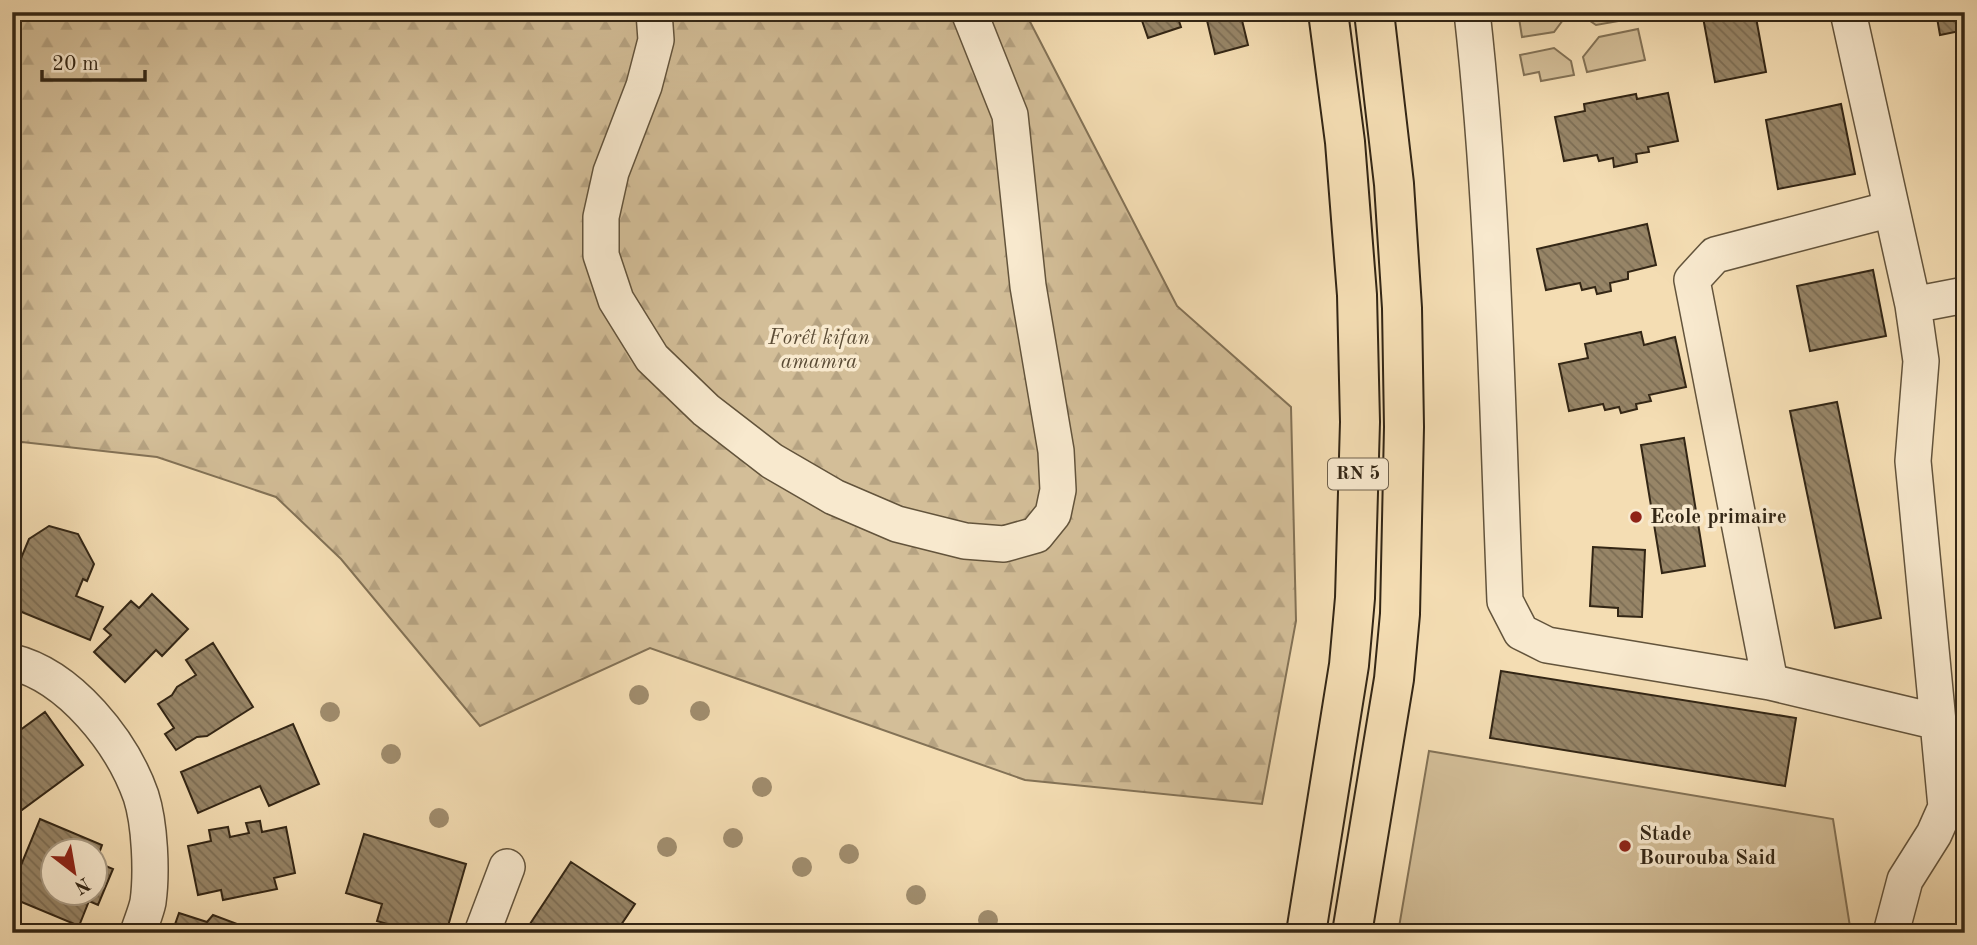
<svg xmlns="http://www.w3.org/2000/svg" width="1977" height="945" viewBox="0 0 1977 945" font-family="'Old Standard TT',serif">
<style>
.green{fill:#d3be98;stroke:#837256;stroke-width:2}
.forest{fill:url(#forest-firs);stroke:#837256;stroke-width:2}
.building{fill:url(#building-back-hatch);stroke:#332615;stroke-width:2;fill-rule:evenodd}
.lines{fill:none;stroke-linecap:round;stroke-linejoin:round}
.minor-casing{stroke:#63543c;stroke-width:38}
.major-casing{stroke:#332615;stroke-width:42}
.minor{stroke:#f8e9ce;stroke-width:35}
.major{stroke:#f4ddb3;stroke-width:38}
.tree{fill:#a08d6e}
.poi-dot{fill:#8f2418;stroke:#f8e9ce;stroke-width:2.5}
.labels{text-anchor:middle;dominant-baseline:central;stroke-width:7;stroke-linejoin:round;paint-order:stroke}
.shield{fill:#f8e9ce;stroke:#6e604c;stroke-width:2}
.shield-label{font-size:19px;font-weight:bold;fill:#332615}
.park-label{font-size:21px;font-style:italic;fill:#5b4c36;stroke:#f8e9ce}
.poi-label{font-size:21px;font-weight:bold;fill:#332615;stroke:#f8e9ce;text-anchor:start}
</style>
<defs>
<pattern id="forest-firs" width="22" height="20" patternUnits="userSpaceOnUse" patternTransform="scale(1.75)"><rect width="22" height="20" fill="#d3be98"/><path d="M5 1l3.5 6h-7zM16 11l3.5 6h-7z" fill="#b6a382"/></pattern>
<pattern id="building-back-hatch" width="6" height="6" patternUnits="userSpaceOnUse" patternTransform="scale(1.75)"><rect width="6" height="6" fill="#978567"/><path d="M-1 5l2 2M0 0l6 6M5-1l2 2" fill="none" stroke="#7c6d54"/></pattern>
</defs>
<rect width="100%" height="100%" fill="#f4ddb3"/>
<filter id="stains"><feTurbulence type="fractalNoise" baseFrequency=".00286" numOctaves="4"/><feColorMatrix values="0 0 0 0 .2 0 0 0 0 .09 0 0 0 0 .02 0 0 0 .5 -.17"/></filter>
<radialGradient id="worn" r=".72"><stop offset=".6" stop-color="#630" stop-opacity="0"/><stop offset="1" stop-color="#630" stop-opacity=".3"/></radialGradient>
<!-- green -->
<path class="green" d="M1518,12H1566V16L1554,32L1522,37Z
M1577,12H1635L1636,18L1596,25Z
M1638,29L1645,60L1587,72L1583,57L1599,37Z
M1554,48L1571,61L1574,75L1541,81L1539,72L1524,75L1520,55Z
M1429,751L1833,819L1851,933H1398Z"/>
<!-- forest -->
<path class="forest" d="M12,12H1025L1177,306L1291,407L1296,621L1262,804L1025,780L650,648L480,726L341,559L276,497L157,457L22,442L12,444Z"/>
<!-- building -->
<path class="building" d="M1139,12H1176L1181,27L1148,38Z
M1205,12H1240L1248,45L1215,54Z
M1702,12H1755L1766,72L1715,82Z
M1936,12H1965V30L1940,35Z
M1668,93L1678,141L1648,147L1649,152L1636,154L1637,162L1614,167L1613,158L1599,161L1597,155L1564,161L1555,117L1585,111L1584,104L1636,94L1637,99Z
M1841,104L1855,174L1778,189L1766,120Z
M1647,224L1656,265L1628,272V279L1610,283L1611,291L1597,294L1595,287L1582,290L1580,283L1546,290L1537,249Z
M1873,270L1886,336L1810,351L1797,286Z
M1641,332L1644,345L1675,337L1686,387L1649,395L1651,401L1636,404L1637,409L1621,413L1619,407L1605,410L1603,404L1569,411L1559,364L1588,358L1585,344Z
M1837,402L1881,618L1835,628L1790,411Z
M1684,438L1705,566L1662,573L1641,445Z
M49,526L78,534L94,564L87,581L83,579L76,596L103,607L90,640L12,608V580L29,539Z
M1593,547L1645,550L1642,617L1618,616V608L1590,606Z
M152,594L188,629L162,656L156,650L125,682L94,652L111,635L104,629L131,601L139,608Z
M213,643L253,707L207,736L197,737L176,750L165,734L174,728L158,704L172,695L177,687L196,675L186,660Z
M1501,671L1796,718L1785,786L1490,738Z
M45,712L83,765L15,815L12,811V736Z
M293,724L319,784L269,806L260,786L198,813L181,772Z
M40,819L102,845L96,862L113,869L98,905L89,901L79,926L12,898V887ZM52,850H94V892H52Z
M260,821L262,832L286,827L295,873L274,878L277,889L223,900L221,890L198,895L188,846L211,841L209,830L228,827L230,837L249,833L246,823Z
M364,834L466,864L446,933H418L377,921L382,904L346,893Z
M571,862L635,904L621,925L633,933H524Z
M179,913L207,922L213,915L240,925L245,930L252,933H172Z"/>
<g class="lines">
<defs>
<path id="minor" d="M654,12L656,40L644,86L611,172L601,217V255L616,300L652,358L706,410L772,461L834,497L897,524L965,541L1004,544L1036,535L1053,514L1058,490L1056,451L1028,286L1010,115L969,12
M1472,12C1494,207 1497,405 1505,601L1521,632L1547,645L1770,682L1938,722L1946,807L1934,834L1905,880L1891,933
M1848,12L1913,305L1921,361L1913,461L1938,722
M1913,305L1965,295
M12,662C70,676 122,742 141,796C150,824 152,873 148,902C146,912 141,923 138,933
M1770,682L1692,280L1715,255L1891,209
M482,933L507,867"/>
<path id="major" d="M1306,933L1349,665L1355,598L1360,422L1357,295L1345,142L1328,12
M1352,933L1394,679L1400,614L1404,427L1402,308L1394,184L1374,12"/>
</defs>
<!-- minor casing -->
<use href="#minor" class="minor-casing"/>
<!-- major casing -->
<use href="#major" class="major-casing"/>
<!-- minor -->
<use href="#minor" class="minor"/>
<!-- major -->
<use href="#major" class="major"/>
</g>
<!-- trees -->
<g class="tree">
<circle cx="639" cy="695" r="10"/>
<circle cx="700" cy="711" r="10"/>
<circle cx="330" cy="712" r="10"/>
<circle cx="391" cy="754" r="10"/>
<circle cx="762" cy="787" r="10"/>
<circle cx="439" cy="818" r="10"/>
<circle cx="733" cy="838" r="10"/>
<circle cx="667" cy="847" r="10"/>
<circle cx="849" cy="854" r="10"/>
<circle cx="802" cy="867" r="10"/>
<circle cx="916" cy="895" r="10"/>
<circle cx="988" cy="920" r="10"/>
</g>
<!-- markers -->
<g class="poi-dot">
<circle cx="1636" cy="517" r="7"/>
<circle cx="1625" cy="846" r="7"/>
</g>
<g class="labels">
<!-- shield labels -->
<rect class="shield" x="1328" y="458.5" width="60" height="31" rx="5"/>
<g class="shield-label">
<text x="1358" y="474">RN 5</text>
</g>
<!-- park labels -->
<g class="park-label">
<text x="819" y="338">Forêt kifan<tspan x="819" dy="24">amamra</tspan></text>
</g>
<!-- poi labels -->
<g class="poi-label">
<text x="1650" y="517">Ecole primaire</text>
<text x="1639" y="834">Stade<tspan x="1639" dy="24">Bourouba Said</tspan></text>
</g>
</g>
<!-- margin -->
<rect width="1977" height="945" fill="none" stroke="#f4ddb3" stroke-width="42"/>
<rect x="14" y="14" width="1949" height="917" fill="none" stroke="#332615" stroke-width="3.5"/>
<rect x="21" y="21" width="1935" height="903" fill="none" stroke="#332615" stroke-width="2"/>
<!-- north arrow -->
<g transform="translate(74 872) rotate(149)"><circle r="33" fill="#f8e9ce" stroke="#a99b84" stroke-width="2"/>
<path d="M0-5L12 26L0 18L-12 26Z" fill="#8f2418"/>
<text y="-10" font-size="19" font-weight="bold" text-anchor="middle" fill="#332615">N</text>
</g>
<!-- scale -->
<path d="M42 70v10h103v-10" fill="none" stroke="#332615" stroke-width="3.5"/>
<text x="52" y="70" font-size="21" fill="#332615" stroke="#f8e9ce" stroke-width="5" paint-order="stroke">20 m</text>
<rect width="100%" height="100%" filter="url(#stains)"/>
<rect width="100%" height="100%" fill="url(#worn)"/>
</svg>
